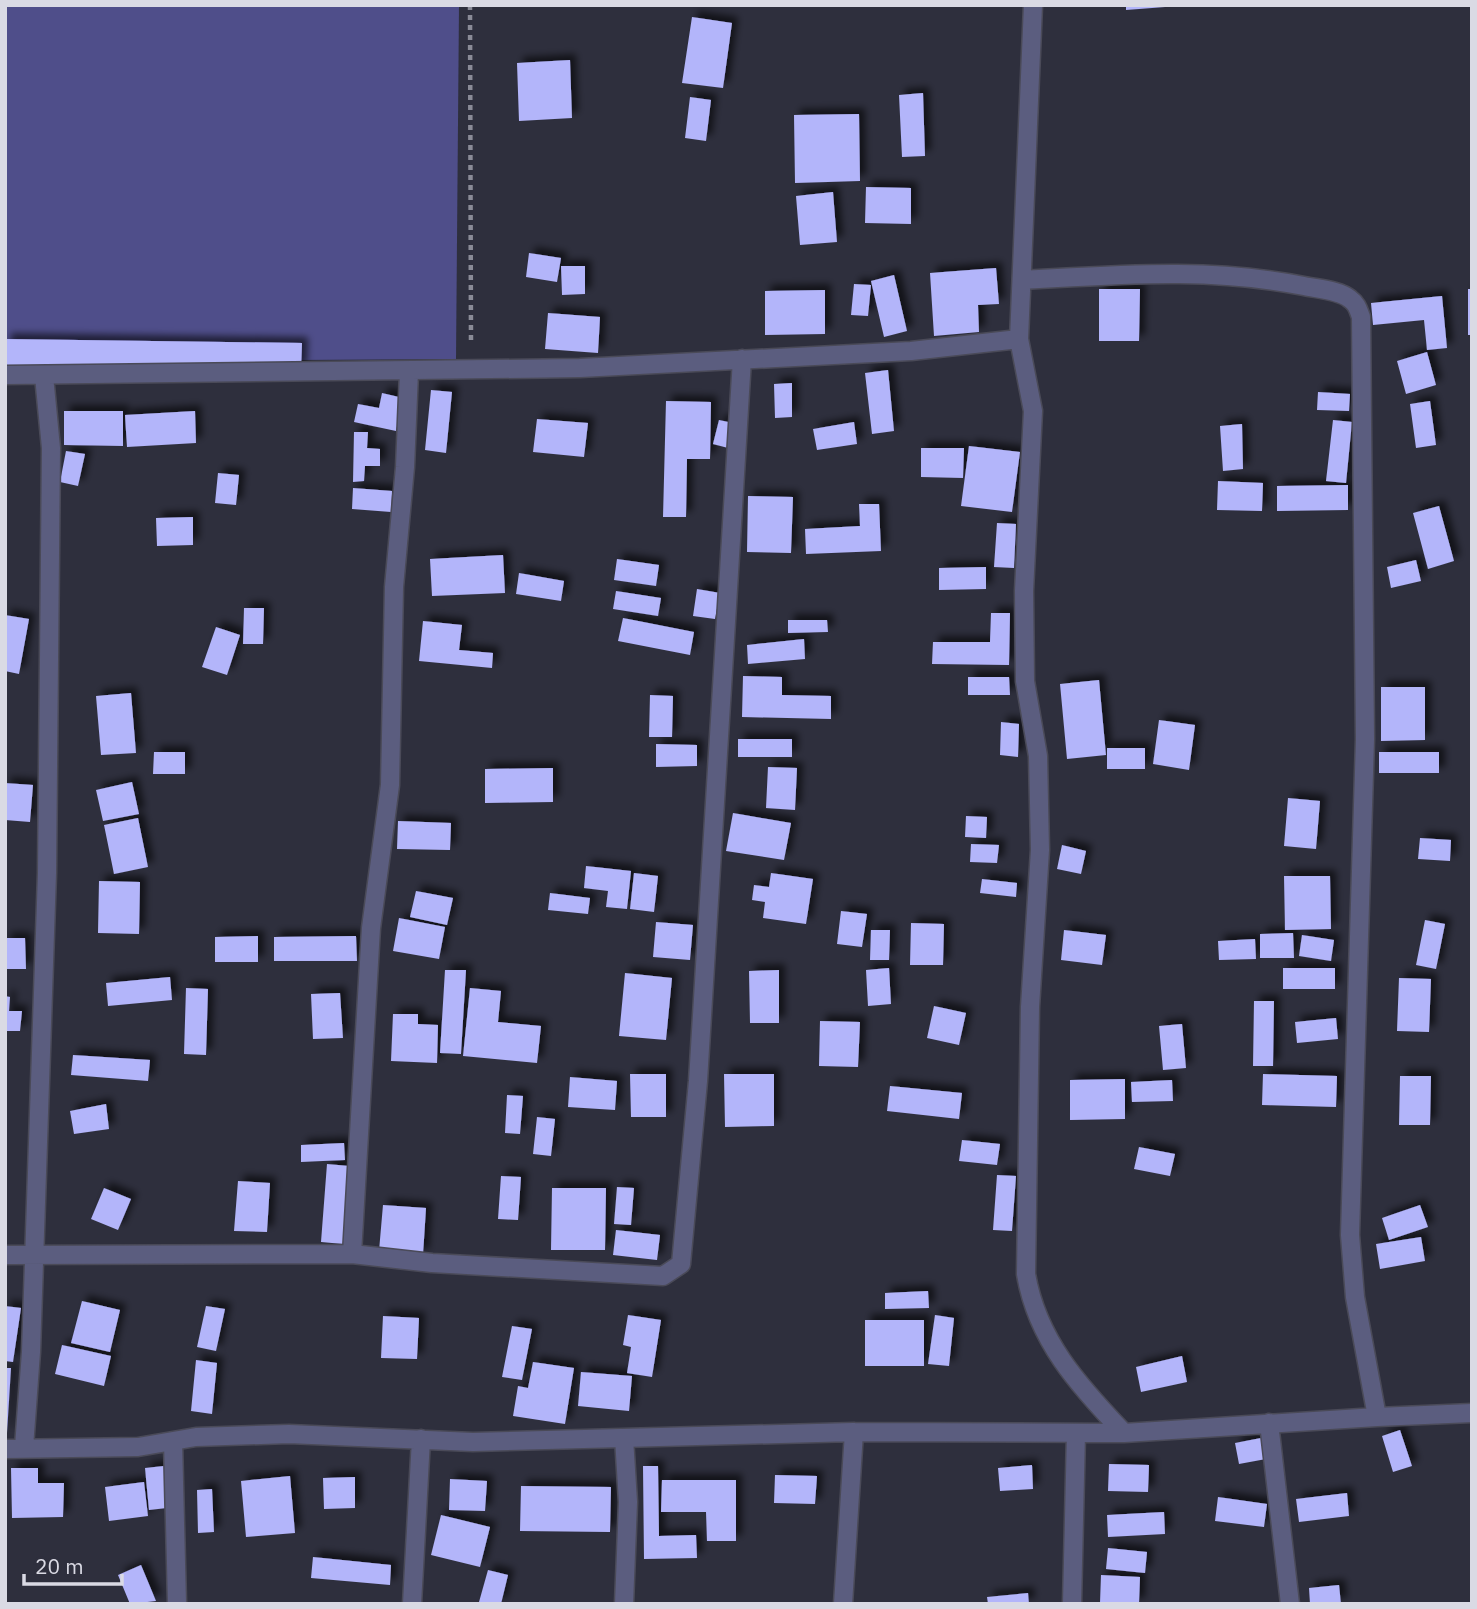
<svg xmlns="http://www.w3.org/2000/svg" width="1477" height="1609" viewBox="0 0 1477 1609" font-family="'IBM Plex Sans',sans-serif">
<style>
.green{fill:#4f4e8a}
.building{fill:#b3b5fa;filter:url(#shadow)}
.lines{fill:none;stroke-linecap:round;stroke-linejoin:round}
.minor-casing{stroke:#4a4a58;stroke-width:21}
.path{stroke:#8a8b97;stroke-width:4.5;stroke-dasharray:5 5;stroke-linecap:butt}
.minor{stroke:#5b5d7f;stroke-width:18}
</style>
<defs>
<filter id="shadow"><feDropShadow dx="6" dy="-6" stdDeviation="3.5" flood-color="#0009"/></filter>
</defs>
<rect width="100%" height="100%" fill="#2e2f3d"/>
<!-- green -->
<path class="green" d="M5,5H459L456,359L5,362Z"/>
<!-- building -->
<path class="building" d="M1126,5H1165V7L1126,10Z
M692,17L732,23L723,88L682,83Z
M570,60L572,118L519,121L517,63Z
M923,93L925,156L902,157L899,95Z
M690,97L711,100L706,141L685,138Z
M859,114L860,181L795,183L794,115Z
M866,187L911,188V224L865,223Z
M833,192L837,242L800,245L796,196Z
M529,253L561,258L557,282L526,277Z
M561,266H585V294L562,295Z
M996,268L999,304L978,305L979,332L934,336L930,273Z
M894,275L907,331L884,337L871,281Z
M854,284L871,285L868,316L851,315Z
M1099,289H1140L1139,341H1099Z
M1468,289H1472V335H1468Z
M825,290V334L765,335V291Z
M1442,296L1447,348L1427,350L1424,320L1373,325L1371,303Z
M548,313L600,317L598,353L545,349Z
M5,339L302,343L301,370L5,367Z
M1427,352L1436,385L1406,394L1397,361Z
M888,370L894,431L872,434L865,373Z
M792,383V417L775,418L774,384Z
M431,390L452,392L446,453L425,450Z
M1318,392L1350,394L1349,411L1317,410Z
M382,393L403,398L396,431L354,422L358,404L379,408Z
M666,401L711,402L710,459H687L686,517H663Z
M1430,401L1436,445L1416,448L1410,404Z
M64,411H123V446L64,445Z
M195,411L196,443L127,447L125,415Z
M537,419L588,423L584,457L533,452Z
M719,420L733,423L728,448L713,444Z
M1333,420L1352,422L1346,483L1326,481Z
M854,422L857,444L817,450L813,429Z
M1242,424L1243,469L1223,471L1220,426Z
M354,432H368L367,448L380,449V466H365L364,481L353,482Z
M969,446L1020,452L1012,512L961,506Z
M921,448H964L963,478L921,477Z
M66,451L85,454L78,486L60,482Z
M218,473L239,475L236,505L215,503Z
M1218,481L1263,483L1262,511L1217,510Z
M1348,485V510L1277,511V486Z
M353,488L392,491L391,512L352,509Z
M748,496L793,497L791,553L747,552Z
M859,504H879L881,551L806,554L805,529L860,526Z
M1439,506L1454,561L1428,569L1413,513Z
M193,517V545L157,546L156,518Z
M997,523L1016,524L1014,568L994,567Z
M503,555L505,593L432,596L430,559Z
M617,559L659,565L656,586L614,580Z
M1416,560L1421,581L1391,588L1387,567Z
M986,567V589L939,590V568Z
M519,573L564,581L561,601L516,594Z
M697,589L720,593L715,619L693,616Z
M616,591L661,598L658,616L613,609Z
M244,608H264L263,644H243Z
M991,613H1010L1009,665L932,664L933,642H990Z
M5,615L29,619L19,674L5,671Z
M623,618L694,632L690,655L618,641Z
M788,620H827L828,632L788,633Z
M423,621L462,625L459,650L493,653L492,668L419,661Z
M216,627L240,635L227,675L202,667Z
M804,639L805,659L748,664L747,645Z
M743,676L782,677V695L831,696V719L742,717Z
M968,677H1009L1010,695H968Z
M1099,680L1106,755L1067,759L1060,684Z
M1381,687H1425V740L1381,741Z
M131,693L136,753L101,755L96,696Z
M650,695L673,696L672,737H649Z
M1159,720L1195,725L1189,770L1153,764Z
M1001,722L1019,724L1018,757L1000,755Z
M738,739H792V757H738Z
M656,744L697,745V766L656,767Z
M1107,748H1145V769H1107Z
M154,752H185V774H153Z
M1379,752H1439V773H1379Z
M768,767L797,768L795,810L766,808Z
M553,768V802L485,803V769Z
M132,782L139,814L103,821L96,790Z
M5,783L33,785L30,822L5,820Z
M1288,798L1320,801L1316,849L1284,846Z
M733,813L791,823L784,860L726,851Z
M966,816L987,817L986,838L965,837Z
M138,818L148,867L114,874L104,825Z
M398,821L451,823L450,850L397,849Z
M1420,838L1451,840L1450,861L1418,859Z
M971,844L999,845L997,863L970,862Z
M1062,845L1086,851L1081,874L1057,869Z
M586,866L631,871L627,909L606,907L608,891L584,888Z
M634,873L658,876L654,912L630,909Z
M771,873L813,879L806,924L763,918L765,902L752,900L754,885L769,887Z
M1284,876H1330L1331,929L1285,930Z
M982,879L1017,883L1016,897L980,893Z
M99,881L140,882L139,934L98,933Z
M416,891L453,898L447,925L410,917Z
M550,893L590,898L588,914L548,910Z
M841,911L867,914L862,947L837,944Z
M399,918L445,927L439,959L393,951Z
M1425,920L1445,924L1436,969L1416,965Z
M656,922L693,925L690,960L653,957Z
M911,923L944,924L943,965H910Z
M871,930H890L889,960H870Z
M1064,930L1106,935L1102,965L1061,960Z
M1293,933L1294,958H1260V934Z
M1302,935L1334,940L1331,961L1299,956Z
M258,936V962H215V937Z
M356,936L357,961H274V937Z
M5,938H25L26,969H5Z
M1255,939L1256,959L1219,960L1218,941Z
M889,968L891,1004L868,1006L866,970Z
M1283,968H1335V989H1283Z
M445,970H466L461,1054L440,1053Z
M779,970V1023H750L749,971Z
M625,973L672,978L666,1040L619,1036Z
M170,977L172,1000L108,1006L106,983Z
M1399,978L1431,979L1429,1032L1397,1031Z
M186,988L208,989L206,1055L184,1054Z
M470,988L501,991L498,1022L541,1026L537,1063L463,1056Z
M340,993L343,1038L313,1039L311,994Z
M5,996L10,997L9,1011H22L20,1031H5Z
M1254,1001H1274L1273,1066H1253Z
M934,1006L966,1013L959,1045L927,1038Z
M393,1014H418V1024L438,1025L437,1063L391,1061Z
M1336,1018L1338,1039L1297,1043L1295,1022Z
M820,1021L860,1022L858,1067L819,1066Z
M1182,1024L1186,1068L1163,1070L1159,1026Z
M73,1055L150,1060L148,1081L71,1075Z
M630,1074H666V1117H631Z
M724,1074H774V1126L725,1127Z
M1263,1074L1337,1076L1336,1107L1262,1105Z
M1400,1076H1431L1430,1125H1399Z
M570,1077L617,1081L615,1110L568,1107Z
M1125,1079V1119L1070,1120V1080Z
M1172,1080L1173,1101L1132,1102L1131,1082Z
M890,1086L962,1093L959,1119L887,1111Z
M507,1095L523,1096L520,1134L505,1133Z
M106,1104L109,1129L74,1134L70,1111Z
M537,1117L555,1119L551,1156L533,1154Z
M962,1140L1000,1144L997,1165L959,1161Z
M344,1143L345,1160L301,1162V1145Z
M1139,1147L1175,1154L1170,1176L1134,1169Z
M327,1164L349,1166L343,1244L321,1242Z
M997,1175L1016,1176L1012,1231L993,1230Z
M501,1176L521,1177L518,1220L498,1219Z
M238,1181L270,1183L267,1232L234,1231Z
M617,1187L634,1188L631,1225L614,1224Z
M104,1188L131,1199L118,1230L91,1219Z
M552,1188H606L605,1250H551Z
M383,1205L426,1208L423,1255L379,1251Z
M1420,1205L1428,1227L1389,1240L1382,1218Z
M616,1230L660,1235L657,1260L613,1255Z
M1421,1237L1425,1261L1380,1269L1376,1244Z
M928,1291L929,1308L885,1309V1293Z
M82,1301L120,1310L110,1352L71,1343Z
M5,1306L21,1308L13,1362L5,1361Z
M206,1306L225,1309L216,1351L197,1347Z
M628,1315L661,1320L652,1377L627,1373L631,1347L623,1345Z
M935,1315L954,1318L949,1366L928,1364Z
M383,1316L419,1318L417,1359L381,1358Z
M865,1320H924V1366H865Z
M512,1326L532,1329L522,1380L502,1377Z
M62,1345L111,1356L104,1386L55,1374Z
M1182,1356L1187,1382L1141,1392L1136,1367Z
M196,1360L217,1363L212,1414L191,1411Z
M533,1362L574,1368L565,1424L513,1416L518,1386L528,1388Z
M5,1368H11L7,1433H5Z
M581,1372L632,1376L629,1411L578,1406Z
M1400,1430L1412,1466L1393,1472L1382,1436Z
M1261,1438L1266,1459L1239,1464L1235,1443Z
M1109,1464L1149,1465L1148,1492L1108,1491Z
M1032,1465L1033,1489L1000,1491L998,1468Z
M164,1466L167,1508L149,1510L145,1468Z
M643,1466H658L659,1536L696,1535L697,1558L644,1559Z
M11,1468H38V1483H64L63,1517L12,1518Z
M775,1475L817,1476L815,1504L774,1503Z
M290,1476L295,1533L246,1537L241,1481Z
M355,1477V1508L324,1509L323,1478Z
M450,1479L487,1481L485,1511L449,1510Z
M662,1480H736V1541H707L706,1512H661Z
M144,1482L148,1516L109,1521L105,1487Z
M521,1486L611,1487L610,1532L520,1531Z
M212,1489L214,1532L198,1533L197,1490Z
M1347,1493L1349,1516L1299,1522L1296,1499Z
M1218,1497L1267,1504L1264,1527L1215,1521Z
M1164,1512L1165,1534L1108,1537L1107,1515Z
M441,1515L490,1527L480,1567L431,1555Z
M1108,1548L1147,1552L1145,1573L1106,1569Z
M313,1557L391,1565L390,1585L311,1578Z
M141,1565L156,1601L130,1604L118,1575Z
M488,1570L508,1575L501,1604L479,1602Z
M1101,1575L1140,1577L1139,1604L1100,1603Z
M1339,1585L1341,1604H1310L1309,1588Z
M1028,1593L1029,1604H988L987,1597Z"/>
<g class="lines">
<defs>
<path id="minor" d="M1019,339L1033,411L1024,591L1025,681L1038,756L1040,850L1030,1007L1026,1274C1037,1340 1079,1386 1124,1433
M5,375L580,368L911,351L1019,339L1033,5
M352,1254L371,928L390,785L394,587L405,467L409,372
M5,1255L352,1254L432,1263L663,1276L681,1264L698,1081L742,359
M1377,1417L1472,1413
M1269,1423L1290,1604
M173,1441L177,1604
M24,1447L31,1352L47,873L51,448L44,376
M5,1449L138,1447L196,1437L289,1434L473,1442L854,1432L1124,1433L1377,1417L1355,1297L1350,1235L1365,739L1361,317C1358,309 1357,304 1350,299C1339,290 1318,289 1304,286C1209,267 1118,275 1022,280
M412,1604L421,1439
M624,1604L628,1502L624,1438
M843,1604L854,1432
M1072,1604L1076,1433"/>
</defs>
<!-- minor casing -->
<use href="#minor" class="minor-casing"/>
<!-- path -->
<path class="path" d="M470,5L471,345"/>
<!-- minor -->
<use href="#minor" class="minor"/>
</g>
<!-- border -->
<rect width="1477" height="1609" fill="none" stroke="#dadae4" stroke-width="14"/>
<!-- scale -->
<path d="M24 1574v10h98v-10" fill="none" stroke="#dadae4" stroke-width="3.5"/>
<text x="35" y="1574" font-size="21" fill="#dadae4" stroke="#2e2f3d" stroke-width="5" paint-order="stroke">20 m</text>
</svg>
